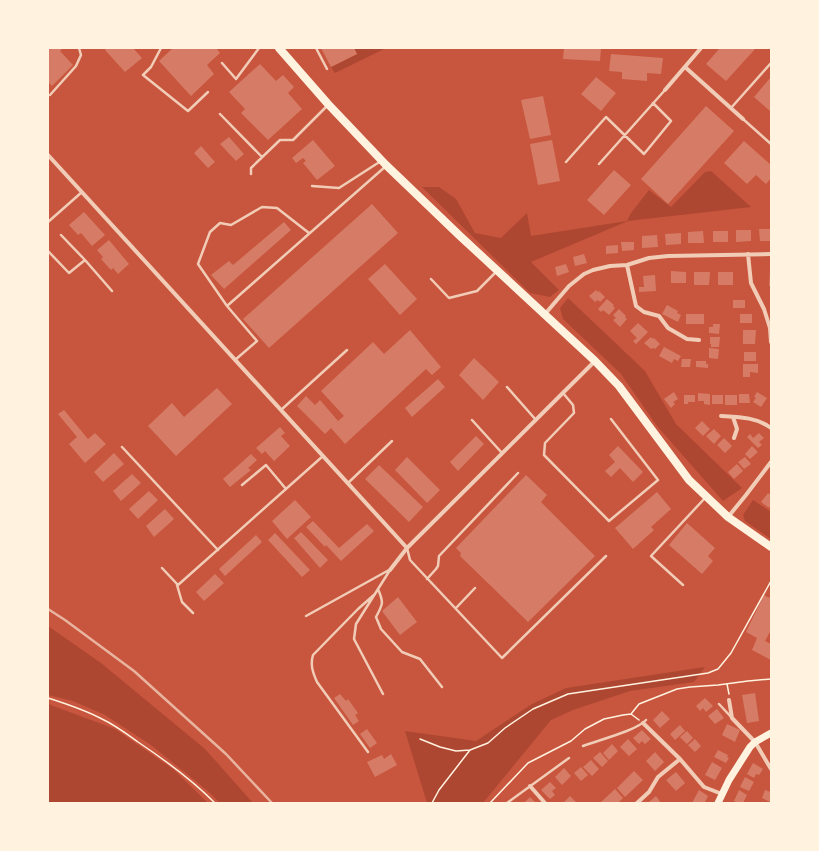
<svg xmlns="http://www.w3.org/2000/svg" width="819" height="851" viewBox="0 0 819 851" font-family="'PT Sans Narrow',sans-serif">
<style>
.green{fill:#ae4732}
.building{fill:#d67c66}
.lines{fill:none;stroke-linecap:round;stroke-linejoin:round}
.path{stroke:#fff3e0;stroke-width:1.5}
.service{stroke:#f1ccb7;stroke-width:2.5}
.minor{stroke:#f1ccb7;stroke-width:4}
.secondary{stroke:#fff3e0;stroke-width:7}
.trunk{stroke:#fff3e0;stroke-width:8}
.rail{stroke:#e9b49f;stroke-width:2.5}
</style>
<rect width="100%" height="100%" fill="#c8553d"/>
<!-- green -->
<path class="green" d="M354,48H386L335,73L331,67L357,54Z
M711,171L751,207L628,221L531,262L559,290L550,297L530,293L422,187H439L456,199L475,233L501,238L527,213L531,236L627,221L631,213L649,190L671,207L705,172Z
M568,298L645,371L676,424L742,488L723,501L657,426L621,374L563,319L560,308Z
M753,500L771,512V539L745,521L743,515Z
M48,626L101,663L205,749L253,803H220L209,792L151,745L105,715L73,701L48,695Z
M705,667L694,682L630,691L573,710L551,720L483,803H427L405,731L476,741L532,704L566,688Z
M48,704L115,729L173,769L208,803H48Z"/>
<!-- building -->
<path class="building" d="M48,48H63L60,51L73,65L52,86L48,82Z
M107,48H133L142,58L125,72L105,50Z
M173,48H216L220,53L207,65L214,74L191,96L159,61Z
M321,48H354L357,54L331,67Z
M564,48H601L600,61L563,59Z
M720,48H756L726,81L706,64Z
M611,54L663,58L661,74L647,73V81L622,79V72L609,71Z
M260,64L276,81L283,75L294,87L288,93L302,109L268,140L241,113L245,109L229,92Z
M596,77L616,93L601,111L581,94Z
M771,77V112L754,97Z
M543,96L551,135L530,139L521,100Z
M706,106L734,131L668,204L641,179Z
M229,137L244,154L236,161L220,144Z
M313,140L335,166L317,180L303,163L306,161L303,158L296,163L292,158Z
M552,140L560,181L538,185L530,144Z
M744,141L771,165V178L766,184L756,175L747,184L724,163Z
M201,146L215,162L208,168L194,153Z
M614,170L631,185L604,215L587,200Z
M372,204L398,233L269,348L243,319Z
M84,212L105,235L92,246L81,233L78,235L69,225Z
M284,222L291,230L224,289L211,275L229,261L233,265Z
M759,229H771V241H760Z
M736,230H751V241L736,242Z
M703,231L704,243H688V232Z
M713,231H728V242H713Z
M681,233V244L666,245L665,234Z
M657,235L658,247L642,248V236Z
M109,240L129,264L118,274L113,268L111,270L101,259L103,257L97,250Z
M621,242H634V250L622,251Z
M618,245V253L606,254V246Z
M584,254L587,263L575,266L573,257Z
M385,264L417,299L400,315L368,279Z
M566,264L569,272L557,276L555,267Z
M770,270H771V286H769Z
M671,271L686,272V283H671Z
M694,272H710L709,285H694Z
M718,272H733V285H718Z
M655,275L656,291L639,292V287H644L643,276Z
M596,290L598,292L599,291L605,297L600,302L598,300L595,302L589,296Z
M607,299L614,305L613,306L615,308L609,315L603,310L601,312L598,309Z
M733,300H745V308H733Z
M667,305L678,311L677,313L681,315L678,322L662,314Z
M619,309L626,316L625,317L627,319L620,327L613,320L616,318L613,315Z
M686,314H704V324H686Z
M740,314H752V323H740Z
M638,323L648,332L636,344L633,341L637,338L630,331Z
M713,324H720L719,334L709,333V327H713Z
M410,330L441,367L432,375L426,369L345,444L331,428L325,434L297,406L306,396L315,405L320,400L338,421L344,416L321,391L373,342L384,354Z
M743,330H756L755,344H743Z
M651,337L653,339L654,338L660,344L655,349L653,348L651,349L644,343Z
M710,337H720L719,347H711V344H710Z
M664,347L681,356L678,361L674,359L672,363L659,356Z
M709,348L719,349L718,359L709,358Z
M744,352H756V361H744Z
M474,358L499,382L483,400L459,375Z
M682,359H691L690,367H681Z
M696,361H706V364H708V368L696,367Z
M743,364H758V373L750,372V377H743Z
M438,379L445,387L412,417L405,408Z
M217,388L232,404L176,456L148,426L172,403L184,417Z
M674,392L678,399L673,402L675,404L671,408L664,399Z
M757,392L767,398L761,407L753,402L756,398L754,397Z
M698,393L710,394V405L704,404V401H698Z
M739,394H749L750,403H739Z
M684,395H695V402H688V404H684Z
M712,395H723V404H712Z
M725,395H737V405H725Z
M64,410L88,439L95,433L106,444L85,463L69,444L77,437L58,414Z
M702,421L710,429L703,436L695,428Z
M280,427L285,433L281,436L290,446L274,461L265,451L262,454L256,448Z
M714,429L721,436L714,444L706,436Z
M759,433L764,438L759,442L762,445L758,448L747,437L750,434L753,438Z
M476,436L484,444L458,471L450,462Z
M724,438L732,446L725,453L717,445Z
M618,446L643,472L633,482L620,468L611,477L605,471L615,462L609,455Z
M752,446L758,452L750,459L745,454Z
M114,453L124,464L103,482L94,472Z
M251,454L257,460L248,468L251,470L230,487L223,479Z
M407,457L440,490L427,503L395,470Z
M745,457L751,464L744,469L738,462Z
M737,464L743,471L734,479L728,472Z
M379,465L423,507L409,522L365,479Z
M132,474L141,483L121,501L113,491Z
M526,475L547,495L541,502L595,556L528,622L460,556L461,553L456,548Z
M149,491L158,500L138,519L129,509Z
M657,492L671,509L651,527L654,530L633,549L615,528Z
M768,493L771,495V505L769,508L761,502Z
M295,500L311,517L287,539L272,521Z
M165,509L174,519L154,537L146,526Z
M313,521L339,548L367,524L374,531L341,561L326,545L325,547L306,527Z
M687,523L715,548L708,556L713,561L702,574L669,545Z
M301,532L328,560L320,568L294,538Z
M275,533L310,570L302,577L268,540Z
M256,535L262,542L225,576L219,569Z
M215,574L224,583L204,601L196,592Z
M771,594V630L765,641L771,644V660L752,650L757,638L746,632L764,595L769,598Z
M398,597L417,622L400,635L382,611Z
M755,693L759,721L747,723L742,695Z
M340,694L346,701L348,699L358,713L355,715L359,721L353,725L334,698Z
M705,698L713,706L706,712L703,708L700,711L696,706Z
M717,709L724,718L715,724L708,716Z
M662,711L670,719L660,728L653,720Z
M727,724L740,730L735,742L722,735Z
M680,725L685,731L675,740L670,734Z
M367,729L377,743L370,748L360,734Z
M642,730L651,739L645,744L642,741L639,744L633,738Z
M687,731L693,738L687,744L680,737Z
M628,739L637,749L629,756L620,747Z
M695,739L701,746L695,752L688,745Z
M612,744L618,751L609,760L603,753Z
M718,750L728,755L727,757L729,758L726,763L714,757Z
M600,752L608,761L602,767L593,758Z
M655,752L664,762L655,771L646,761Z
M391,754L397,765L375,777L367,762L382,755L384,759Z
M591,760L599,769L592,776L583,767Z
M712,762L722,768L715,780L705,775Z
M753,763L763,769L759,775L756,774L754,778L747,774Z
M581,767L588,775L581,781L574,773Z
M564,768L571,776L562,785L555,777Z
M634,771L643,780L625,797L617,788Z
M676,772L685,783L676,791L666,780Z
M745,777L754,782L749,791L740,787Z
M550,782L556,788L552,791L555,795L550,799L541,790Z
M615,789L623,798L618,803H600Z
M699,790L708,796L705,802V803H692Z
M739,790L747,795L743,803H738L734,801Z
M765,790L771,792L770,802L762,798Z
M570,796L577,803H563Z
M656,796L661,803H650L649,802Z
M530,797L536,803H524Z"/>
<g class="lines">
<!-- path -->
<path class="path" d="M727,684L729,694
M48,698C67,704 85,710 102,719C115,725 127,734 138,742C165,760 192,780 215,803
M631,714L639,720
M420,739L440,747L456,751L470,750
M432,803L439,790L470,750L488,743L505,728L533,709L568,694L708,673L718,669L731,653L771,581
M490,803L528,763L571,741L585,729L604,719L623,715L631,714L639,704L677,689L690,687L718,685L748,681L771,679"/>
<!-- service -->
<path class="service" d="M161,48L151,67L143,75L188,111L208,92
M316,48L327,69
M222,63L236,79L259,48
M50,95L76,66L81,55L79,48
M731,108L771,63
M220,114L262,157
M743,119L771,144
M566,162L606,117L644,154L671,121L653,103
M599,164L665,90
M251,174V168L280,140H293L327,106
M312,186L339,188L381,161
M48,222L82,192
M48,251L69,273L85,260L61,235
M85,260L112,291
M431,279L449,298L477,291L496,272
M227,306L198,264L210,232L220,223L231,225L262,207L277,208L309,233
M235,360L257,341L227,306L386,166
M507,387L536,420
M563,393L573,405L574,413L545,443L544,455L609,521L658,480L611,419
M281,410L347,350
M472,420L502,453
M122,447L218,550
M348,483L392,441
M242,485L266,465L286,489
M407,548L410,560L502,658L606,556
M162,568L178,585L323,456
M427,579L436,569L438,566L439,556L518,473
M177,585L182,602L193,613
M683,585L651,556L705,498
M378,589C384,603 383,604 376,617L381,629L402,652L420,659L442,687
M456,608L475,588
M306,616L389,570
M383,694L354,639L356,624L390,570
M719,704L732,718
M583,746C598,740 636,731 646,720
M368,752L317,682C313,673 310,665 313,655L358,609L375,594
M507,803L569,758"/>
<!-- minor -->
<path class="minor" d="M685,67L743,119
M665,90L701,48
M48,155L407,548
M748,254L751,283L764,309L770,328L771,342
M627,265L636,306L644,312L659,316L668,328L687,339L699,340
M545,314L569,286L584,274L593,270L610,266L627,265L649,258L668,256L771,254
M721,416C739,417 756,417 771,428
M733,417L737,429L734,438
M728,517L746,495L771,462
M390,570L407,548L595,361
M729,700L732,718L755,742L771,769
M643,723L680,759
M530,786L545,803
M637,803L649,792L658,777L680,759L704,787L722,794"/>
<!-- secondary -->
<path class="secondary" d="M718,803L729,780L750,747L755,742L771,733"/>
<!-- trunk -->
<path class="trunk" d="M279,48L328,104L386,165L460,236L595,361L619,386L689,480L728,517L771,547"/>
<!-- rail -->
<path class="rail" d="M48,609L65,620L134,671L226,754L272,803"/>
</g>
<!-- border -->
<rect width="819" height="851" fill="none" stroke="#fff3e0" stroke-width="98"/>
</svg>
